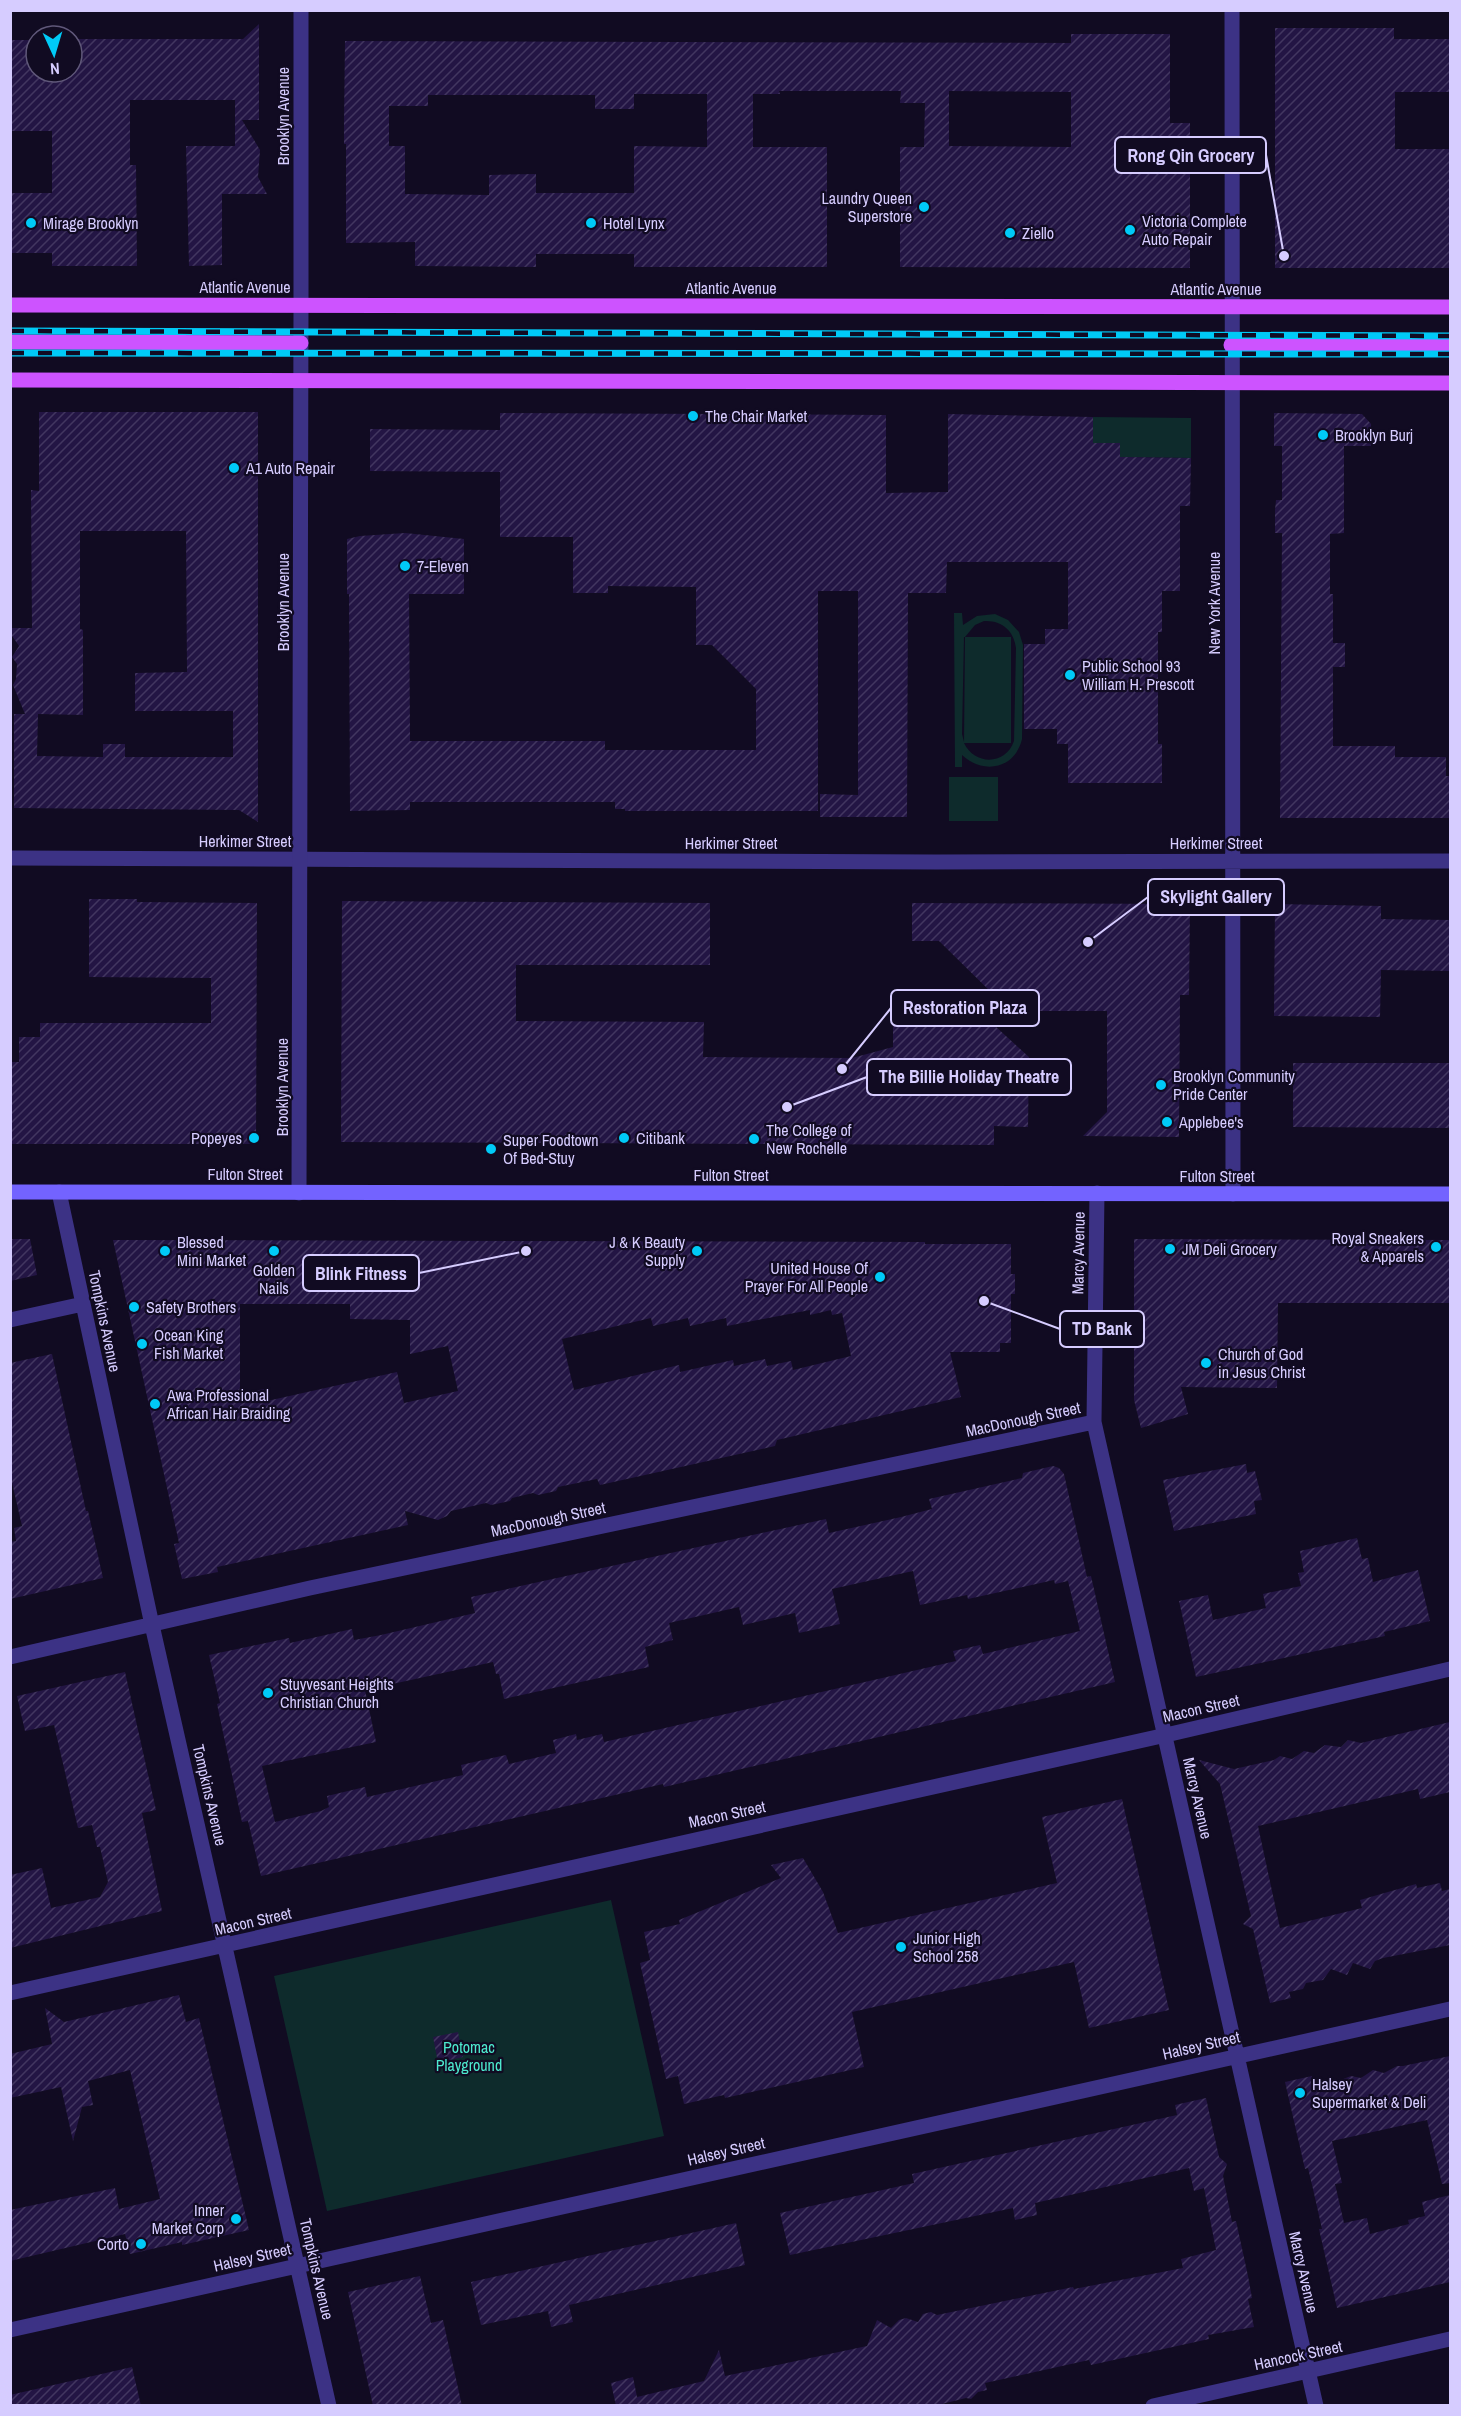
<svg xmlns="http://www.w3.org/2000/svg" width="1461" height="2416" viewBox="0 0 1461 2416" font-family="'Archivo Narrow',sans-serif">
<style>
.green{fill:#0e2b2c;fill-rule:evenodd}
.building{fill:url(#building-hatch);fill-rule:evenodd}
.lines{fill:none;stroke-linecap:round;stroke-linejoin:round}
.minor{stroke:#3c3285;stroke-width:15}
.tertiary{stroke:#3c3285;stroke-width:15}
.secondary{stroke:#7363ff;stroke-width:15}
.primary{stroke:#cd53ff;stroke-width:15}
.rail-casing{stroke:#00caf7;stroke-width:7}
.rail{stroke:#110b22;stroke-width:4.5;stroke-dasharray:14;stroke-linecap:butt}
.poi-dot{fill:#00caf7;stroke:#110b22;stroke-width:2}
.labels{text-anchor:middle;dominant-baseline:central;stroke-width:4.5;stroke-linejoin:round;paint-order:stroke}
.street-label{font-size:16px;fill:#d6ccff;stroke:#110b22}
.poi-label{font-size:16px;fill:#d6ccff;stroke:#110b22;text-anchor:start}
.park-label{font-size:16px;fill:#4deacf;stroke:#110b22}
.leader{fill:none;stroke:#d6ccff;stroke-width:2}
.callout-dot{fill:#d6ccff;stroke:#110b22;stroke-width:2}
.callout{fill:#110b22;stroke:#d6ccff;stroke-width:2}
.callout-label{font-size:18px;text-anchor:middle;font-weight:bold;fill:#d6ccff}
</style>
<defs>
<pattern id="building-hatch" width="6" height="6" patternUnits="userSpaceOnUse" patternTransform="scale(1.5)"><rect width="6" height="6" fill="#231544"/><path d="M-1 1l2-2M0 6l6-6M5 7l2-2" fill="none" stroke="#423660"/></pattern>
</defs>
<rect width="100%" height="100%" fill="#110b22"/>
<!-- green -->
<path class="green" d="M1093,417L1191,418V458L1120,457V443H1093Z
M954,613H962L963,625L977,616L995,614L1008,620L1019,632L1023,645L1022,739C1015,769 983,775 962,755V767H955ZM984,621C1002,620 1014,631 1016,648L1014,741C1006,765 975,766 964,743H1011V637H965L975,625ZM964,637H965L964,742L962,734Z
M949,777H998V821H949Z
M611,1900L664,2136L327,2211L274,1976Z"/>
<!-- building -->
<path class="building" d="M259,24V120H242L260,150L258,177L267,194H222V265L189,266L186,146H235V100H130V165H136L137,266H52V253H10V193H52V131H10V40H36V72H72V39H243Z
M1275,28H1394V39H1450V92H1395V149H1450V268H1275Z
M1071,34H1170V123H1190V268L900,267V147H924L925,103H900L901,91H779L780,94H753V147H827V267H634V254H536V267L415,266V242L346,243V144H344V122L345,41L1071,43ZM949,91L1071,92V147L949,146ZM634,94H707V147L634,146V193H536V174L489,175V195L405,194V146H389V106H428V95H595V109H634Z
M39,412H258V822L239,810L14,808V714H38H25L13,685L16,679L17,664L12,657L19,646L10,633V628H32L31,490L39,491ZM80,531H186L187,672L135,673V711H233V757H125V744H103V757L37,756L38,714L83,715V630L80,629Z
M500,413L886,415V493L948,492V414L1093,417V443H1120V457L1191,458L1190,506H1180V591H1162V632H1158V744H1162V783H1068V744H1057V729H1024V644H1045V629H1068V562H947L946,593H908L907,817H820V794L858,795V591H818V811H625V809H615V802H410V810L350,811L349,594H347V539L360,536L405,533L464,539V594H409L410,741H605V750H756V689L712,645H696V587L608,586V593H573V537H500V472L370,471V429L500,430Z
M1274,413L1362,414L1371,424V446H1344V533L1330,534V594H1333V643H1345V667H1333V746H1395V757H1446V776H1450V818H1280L1282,533H1275V510L1276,500H1282V446H1274Z
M89,899H137V902L257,903L256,1144H10V1062H19V1037H40V1023H211V978L89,977Z
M342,901L710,903V965H516V1021L704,1022L703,1057L852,1058L893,1047V1026H995L1029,1057L1028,1127L994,1126V1145L341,1142Z
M912,903L1190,904L1189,995H1180L1179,1137L1083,1136L1107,1112V1011H995V996L939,941H912Z
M1275,904L1381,906V919L1450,920V971L1381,970L1380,1017L1274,1016Z
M1293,1063H1450V1128L1293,1127Z
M10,1239H30L37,1275L10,1281Z
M1134,1239L1450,1240V1303H1278L1277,1388L1181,1387L1188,1414L1141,1428L1134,1400Z
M113,1240L925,1242V1244H1011V1274H1015V1294H1011V1343H1000V1352H950L961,1397L777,1440L775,1446L600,1485L597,1479L558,1487L556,1491L538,1495L533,1493L512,1498L510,1501L491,1505L486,1503L451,1511L447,1516L438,1520L405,1511L408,1525L217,1567L218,1572L182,1579L174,1544L179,1543ZM240,1304H350V1319L410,1320V1354L448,1346L458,1391L404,1403L397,1372L267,1401L264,1389L240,1394ZM810,1310V1315L831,1310L832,1315L842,1313L851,1356L793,1370L791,1361L767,1366L765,1359L734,1366L733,1360L680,1372L679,1365L574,1390L562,1339L651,1318L653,1326L688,1318L690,1326L726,1318L727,1326Z
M52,1354L86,1511H88L103,1578L10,1599V1542L16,1541L14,1528L22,1526L10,1474V1363Z
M1246,1464L1247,1473L1255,1471L1262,1500L1254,1501L1256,1514L1174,1531L1163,1480Z
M1053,1466L1059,1468L1064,1474L1087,1577L1072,1580L1091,1576L1115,1682L664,1787L663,1784L261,1876L248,1821L242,1822L217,1704L220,1703L209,1655L289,1638L290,1643L352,1629L354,1640L381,1635L475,1613L471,1597L826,1519L829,1533L901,1517L932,1509L929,1499L1022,1478L1023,1473ZM913,1571L920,1605L967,1595L968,1599L1054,1580L1055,1584L1068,1581L1080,1631L983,1654L980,1645L953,1651L956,1661L604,1742L602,1734L577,1740L576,1734L553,1740L556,1753L509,1764L506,1755L483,1760L461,1765L463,1775L367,1797L365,1787L327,1796L329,1807L321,1811L275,1822L262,1766L376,1742L365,1690L493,1662L496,1674H499L504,1699L649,1667L645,1647L673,1640L669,1623L739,1607L743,1625L795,1613L799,1633L840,1624L832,1589Z
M1357,1538L1362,1559L1368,1558L1373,1582L1418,1570L1430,1621L1384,1632L1385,1636L1196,1677L1179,1601L1208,1595L1213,1620L1266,1608L1263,1594L1301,1586L1298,1573L1304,1572L1300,1551Z
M125,1672L156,1810L142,1813L162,1911L10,1948V1875L42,1868L51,1908L100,1897L108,1882L100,1847H97L92,1825L78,1828L54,1725L25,1731L17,1696Z
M1450,1722V1792L1420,1799L1418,1789L1258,1826L1280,1928L1362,1908L1360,1900L1416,1884L1417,1888L1440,1883L1442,1891L1450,1889V1945L1383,1958L1375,1961L1370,1969L1353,1963L1347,1975L1331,1969L1323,1980L1306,1983L1303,1989L1289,1992L1291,1998L1270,2003L1253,1929L1243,1924L1251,1916L1220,1784L1199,1760L1234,1769L1274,1760L1280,1756L1292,1759L1304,1751L1314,1753L1325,1745L1341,1747L1348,1740L1361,1743Z
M1122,1799L1169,2010L1089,2028L1074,1962L852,2012L864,2067L725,2098L724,2095L684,2104L678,2076L666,2079L640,1963L650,1960L644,1932L680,1924L679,1920L781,1878L771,1865L803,1858L823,1892L838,1933L1057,1883L1042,1817Z
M179,1995L186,2022L199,2018L249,2230L182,2245V2242L130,2254L125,2234L10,2261V2210L115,2188L119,2209L160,2199L130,2070L88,2081L93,2105L82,2107L73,2141L61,2087L10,2098V2054L52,2044L45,2008L64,2022Z
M458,2032L463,2057L438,2063L433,2037Z
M1450,2056V2183L1442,2184L1427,2120L1332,2141L1342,2183L1335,2184L1344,2223L1367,2218L1370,2234L1409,2224L1408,2220L1425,2216L1422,2202L1450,2195V2282L1337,2308L1319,2229H1322L1313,2189L1308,2168L1305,2169L1285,2082L1312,2076L1313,2083L1319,2082L1320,2088L1351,2076L1361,2078L1373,2070L1384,2073L1397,2066H1403Z
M1206,2098L1219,2157L1227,2164L1223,2176L1232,2222L1236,2221L1248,2276L1252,2298L1248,2299L1254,2327L1208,2335L1209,2339L1091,2365L1089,2360L985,2383L987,2390L978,2392L971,2399L966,2398L934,2406H616L611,2383L633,2377L637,2397L704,2381L719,2350L725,2376L867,2346L877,2320L891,2328L899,2320L906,2318L918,2322L923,2314L931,2312L937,2315L1073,2287L1074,2289L1183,2268L1181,2259L1216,2250L1204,2188L1194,2191L1189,2168L1035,2203L1037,2215L1015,2220L1013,2208L790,2255L780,2213L914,2183L912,2174L1177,2115L1175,2105Z
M736,2223L745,2265L569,2305L573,2322L551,2327L548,2311L481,2325L471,2282Z
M420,2276L431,2323L443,2320L462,2406H373L348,2292Z
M132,2367L141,2406H10V2395Z"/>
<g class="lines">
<!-- minor -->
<path class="minor" d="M301,10V305
M1232,10L1233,1194
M10,858L936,862L1450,861
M59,1192L152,1625L329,2406
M1097,1193L1094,1422L1316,2406
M10,1320L83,1304
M10,1657L310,1588L1094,1422
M10,1993L1166,1735L1450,1669
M10,2330L1450,2009
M1153,2406L1450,2339"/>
<!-- tertiary -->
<path class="tertiary" d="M299,1193L301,305"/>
<!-- secondary -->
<path class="secondary" d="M10,1192L1450,1194"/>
<!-- primary -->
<path class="primary" d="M10,305L1450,307
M10,342L301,343
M1231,345H1450
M10,380L1450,383"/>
<defs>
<path id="rail" d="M10,331L1450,336
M10,353L1450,354"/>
</defs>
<!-- rail casing -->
<use href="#rail" class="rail-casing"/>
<!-- rail -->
<use href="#rail" class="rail"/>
</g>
<!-- markers -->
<g class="poi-dot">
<circle cx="924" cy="207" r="6"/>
<circle cx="31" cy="223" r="6"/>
<circle cx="591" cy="223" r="6"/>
<circle cx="1130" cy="230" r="6"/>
<circle cx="1010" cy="233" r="6"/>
<circle cx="693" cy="416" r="6"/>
<circle cx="1323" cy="435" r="6"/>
<circle cx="234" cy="468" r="6"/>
<circle cx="405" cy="566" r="6"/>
<circle cx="1070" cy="675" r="6"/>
<circle cx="1161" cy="1085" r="6"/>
<circle cx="1167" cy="1122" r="6"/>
<circle cx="254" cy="1138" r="6"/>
<circle cx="624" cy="1138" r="6"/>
<circle cx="754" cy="1139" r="6"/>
<circle cx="491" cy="1149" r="6"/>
<circle cx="1436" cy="1247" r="6"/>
<circle cx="1170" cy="1249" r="6"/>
<circle cx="165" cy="1251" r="6"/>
<circle cx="274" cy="1251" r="6"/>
<circle cx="697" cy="1251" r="6"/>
<circle cx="880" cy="1277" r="6"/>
<circle cx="134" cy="1307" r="6"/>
<circle cx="142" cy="1344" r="6"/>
<circle cx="1206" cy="1363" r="6"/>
<circle cx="155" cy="1404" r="6"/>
<circle cx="268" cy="1693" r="6"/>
<circle cx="901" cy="1947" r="6"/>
<circle cx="1300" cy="2093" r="6"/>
<circle cx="236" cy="2219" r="6"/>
<circle cx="141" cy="2244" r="6"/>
</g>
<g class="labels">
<!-- street labels -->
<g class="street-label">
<text transform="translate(283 116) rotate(-90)">Brooklyn Avenue</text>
<text x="245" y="287">Atlantic Avenue</text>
<text x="731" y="288">Atlantic Avenue</text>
<text x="1216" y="289">Atlantic Avenue</text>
<text transform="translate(283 602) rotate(-90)">Brooklyn Avenue</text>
<text transform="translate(1214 603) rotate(-90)">New York Avenue</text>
<text x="245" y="841">Herkimer Street</text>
<text x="731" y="843">Herkimer Street</text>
<text x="1216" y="843">Herkimer Street</text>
<text transform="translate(282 1087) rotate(-90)">Brooklyn Avenue</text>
<text x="245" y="1174">Fulton Street</text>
<text x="731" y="1175">Fulton Street</text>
<text x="1217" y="1176">Fulton Street</text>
<text transform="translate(1078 1253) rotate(-89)">Marcy Avenue</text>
<text transform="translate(105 1321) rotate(78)">Tompkins Avenue</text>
<text transform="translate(1023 1419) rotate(-12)">MacDonough Street</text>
<text transform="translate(548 1519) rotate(-12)">MacDonough Street</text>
<text transform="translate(1201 1708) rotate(-13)">Macon Street</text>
<text transform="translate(210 1795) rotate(77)">Tompkins Avenue</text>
<text transform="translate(1198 1798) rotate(77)">Marcy Avenue</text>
<text transform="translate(727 1814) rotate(-12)">Macon Street</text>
<text transform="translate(253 1921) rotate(-13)">Macon Street</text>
<text transform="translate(1201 2045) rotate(-13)">Halsey Street</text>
<text transform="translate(726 2151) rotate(-13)">Halsey Street</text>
<text transform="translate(252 2257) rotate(-13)">Halsey Street</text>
<text transform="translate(317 2269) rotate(77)">Tompkins Avenue</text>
<text transform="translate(1304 2272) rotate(77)">Marcy Avenue</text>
<text transform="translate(1298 2355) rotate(-12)">Hancock Street</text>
</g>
<!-- poi labels -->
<g class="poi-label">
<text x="912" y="198" text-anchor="end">Laundry Queen<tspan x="912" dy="18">Superstore</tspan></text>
<text x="1142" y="221">Victoria Complete<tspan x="1142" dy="18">Auto Repair</tspan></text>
<text x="43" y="223">Mirage Brooklyn</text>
<text x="603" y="223">Hotel Lynx</text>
<text x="1022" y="233">Ziello</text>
<text x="705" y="416">The Chair Market</text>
<text x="1335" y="435">Brooklyn Burj</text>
<text x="246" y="468">A1 Auto Repair</text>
<text x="417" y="566">7-Eleven</text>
<text x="1082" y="666">Public School 93<tspan x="1082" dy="18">William H. Prescott</tspan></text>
<text x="1173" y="1076">Brooklyn Community<tspan x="1173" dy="18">Pride Center</tspan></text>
<text x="1179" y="1122">Applebee's</text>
<text x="766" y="1130">The College of<tspan x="766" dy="18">New Rochelle</tspan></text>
<text x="242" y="1138" text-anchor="end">Popeyes</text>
<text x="636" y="1138">Citibank</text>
<text x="503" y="1140">Super Foodtown<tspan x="503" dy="18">Of Bed-Stuy</tspan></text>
<text x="1424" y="1238" text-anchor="end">Royal Sneakers<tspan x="1424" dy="18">&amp; Apparels</tspan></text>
<text x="177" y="1242">Blessed<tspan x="177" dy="18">Mini Market</tspan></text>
<text x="685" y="1242" text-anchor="end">J &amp; K Beauty<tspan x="685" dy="18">Supply</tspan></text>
<text x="1182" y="1249">JM Deli Grocery</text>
<text x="868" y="1268" text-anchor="end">United House Of<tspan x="868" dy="18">Prayer For All People</tspan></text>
<text x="274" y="1270" text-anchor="middle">Golden<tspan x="274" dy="18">Nails</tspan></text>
<text x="146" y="1307">Safety Brothers</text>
<text x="154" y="1335">Ocean King<tspan x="154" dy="18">Fish Market</tspan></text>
<text x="1218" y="1354">Church of God<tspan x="1218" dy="18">in Jesus Christ</tspan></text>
<text x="167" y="1395">Awa Professional<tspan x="167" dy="18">African Hair Braiding</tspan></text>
<text x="280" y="1684">Stuyvesant Heights<tspan x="280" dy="18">Christian Church</tspan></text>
<text x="913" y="1938">Junior High<tspan x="913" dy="18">School 258</tspan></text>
<text x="1312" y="2084">Halsey<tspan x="1312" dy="18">Supermarket &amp; Deli</tspan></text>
<text x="224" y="2210" text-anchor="end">Inner<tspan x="224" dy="18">Market Corp</tspan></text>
<text x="129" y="2244" text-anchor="end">Corto</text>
</g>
<!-- park labels -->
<g class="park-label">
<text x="469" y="2047">Potomac<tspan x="469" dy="18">Playground</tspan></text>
</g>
</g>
<!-- callouts -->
<path class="leader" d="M1284 256L1266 155M1088 942L1148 897M842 1069L891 1008M787 1107L867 1077M526 1251L419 1273M984 1301L1060 1329"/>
<g class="callout-dot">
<circle cx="1284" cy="256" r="6"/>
<circle cx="1088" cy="942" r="6"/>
<circle cx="842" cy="1069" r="6"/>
<circle cx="787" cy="1107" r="6"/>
<circle cx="526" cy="1251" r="6"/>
<circle cx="984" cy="1301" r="6"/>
</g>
<g class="callout">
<rect x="1115" y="137" width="151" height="36" rx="6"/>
<rect x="1148" y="879" width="136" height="36" rx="6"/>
<rect x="891" y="990" width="148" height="36" rx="6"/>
<rect x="867" y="1059" width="204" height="36" rx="6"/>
<rect x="303" y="1255" width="116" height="36" rx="6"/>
<rect x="1060" y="1311" width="84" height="36" rx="6"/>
</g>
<g class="callout-label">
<text x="1191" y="162">Rong Qin Grocery</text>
<text x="1216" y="903">Skylight Gallery</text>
<text x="965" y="1014">Restoration Plaza</text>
<text x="969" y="1083">The Billie Holiday Theatre</text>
<text x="361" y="1280">Blink Fitness</text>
<text x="1102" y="1335">TD Bank</text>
</g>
<!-- border -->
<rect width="1461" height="2416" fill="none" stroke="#d6ccff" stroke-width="24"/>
<!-- north arrow -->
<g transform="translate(54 54) rotate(176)"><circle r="28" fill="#110b22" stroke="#60587a" stroke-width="1.5"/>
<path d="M0-4.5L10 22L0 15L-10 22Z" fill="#00caf7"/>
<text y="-9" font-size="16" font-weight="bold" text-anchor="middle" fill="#d6ccff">N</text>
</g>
</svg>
